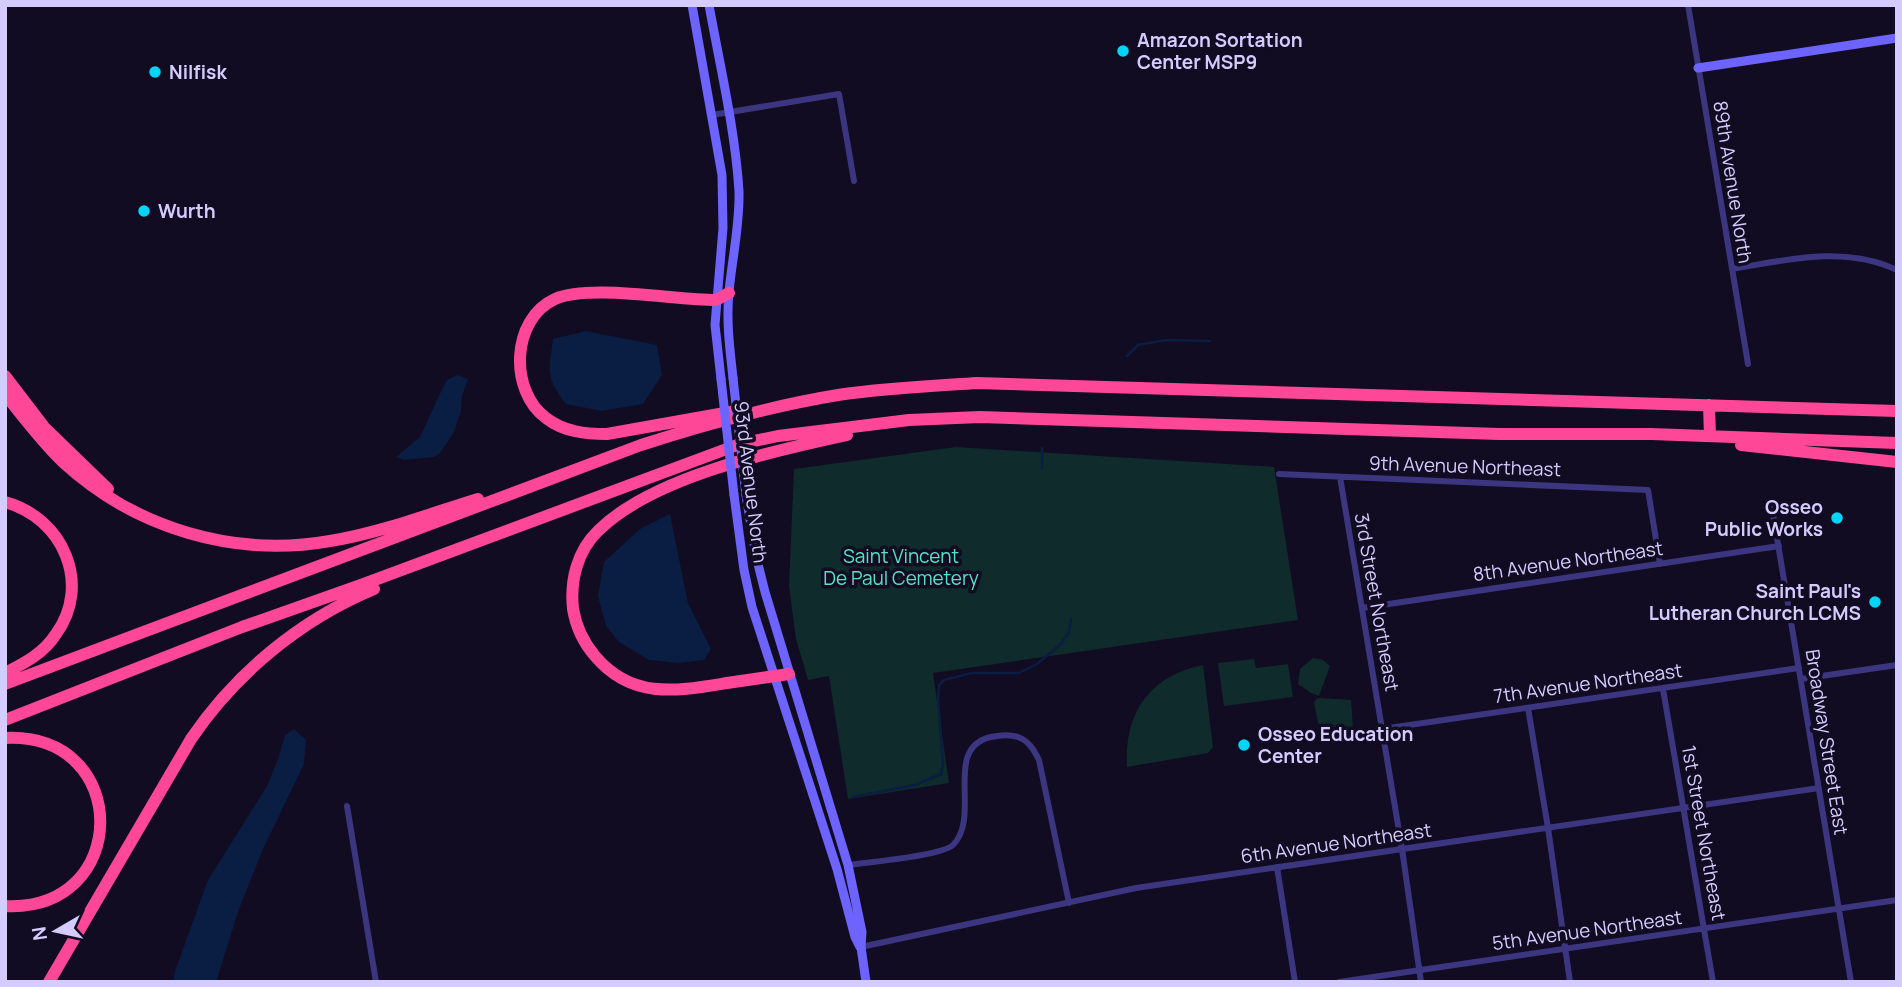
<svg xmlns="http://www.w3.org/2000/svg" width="1902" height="987" viewBox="0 0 1902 987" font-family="Manrope,sans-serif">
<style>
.green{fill:#0f2b2b}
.water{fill:#0a1d42}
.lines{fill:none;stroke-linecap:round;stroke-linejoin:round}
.stream{stroke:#0a1d42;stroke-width:2.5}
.street{stroke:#3c3681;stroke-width:6}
.secondary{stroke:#6d63ff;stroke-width:9}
.highway{stroke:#ff4798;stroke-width:12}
.secondary-bridge{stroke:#6d63ff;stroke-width:9}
.poi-dot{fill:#00d5f7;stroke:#110c21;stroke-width:2.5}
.labels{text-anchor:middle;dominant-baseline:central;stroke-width:7;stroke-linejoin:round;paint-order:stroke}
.poi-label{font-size:19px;font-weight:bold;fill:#d4ccff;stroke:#110c21;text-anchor:start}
.street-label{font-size:19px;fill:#d4ccff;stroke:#110c21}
.park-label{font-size:19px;fill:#56e2c4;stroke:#110c21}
</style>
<rect width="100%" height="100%" fill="#110c21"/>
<!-- green -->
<path class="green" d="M956,447L1274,467L1298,620L933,673L949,783L848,799L829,676L808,680L796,639L789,586L794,469Z
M1313,658L1323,660L1330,666L1319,696L1311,693L1298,684L1300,669Z
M1254,659L1256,668L1288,664L1293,697L1224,706L1218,663Z
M1203,665L1213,747L1208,753L1127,767C1124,713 1149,676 1203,665Z
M1318,698L1351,700L1353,729L1330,731L1318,723L1314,702Z"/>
<!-- water -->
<path class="water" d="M586,331L657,345L662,375L643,404L602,411L566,404C545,377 549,371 553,339Z
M457,375L468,379L462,396L461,411L453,434L440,453L434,457L404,460L396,457L420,437L444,385L447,380Z
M670,514L688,603L711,649L704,660L678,663L649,660L619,642L606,626L598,596L604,562L640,529Z
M294,729L306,740L304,764L263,849L239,909L216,982H173L175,971L208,880L267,786L278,759L285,735Z"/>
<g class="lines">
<!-- stream -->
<path class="stream" d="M1127,356L1138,345L1166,340L1210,341
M1042,468V448
M853,797L915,785L941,774L943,764L938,698L939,685L944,680L972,673H1019L1037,664L1061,644L1069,632L1071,619"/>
<!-- street -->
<path class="street" d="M1688,5L1748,364
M712,115L839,94L854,181
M1732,269C1786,260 1844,245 1897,270
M1279,474L1648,490L1660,564
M1340,477L1402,849L1421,982
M1772,508L1851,982
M1362,608L1779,546
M1801,679L1897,665
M1663,689L1713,982
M1528,708L1548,828L1570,982
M1382,729L1799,668
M347,806L376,982
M848,865C868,862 942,856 953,845C982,816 942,748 991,737C1000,735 1009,734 1018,737C1029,741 1034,750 1039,760L1069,903
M1277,867L1295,982
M861,947L1136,888L1819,788
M1339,982L1897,900"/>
<!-- secondary -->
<path class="secondary" d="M692,5L722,175L723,228L715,325L721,379
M709,5C720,66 735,129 739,191C740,225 732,259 729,292C726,321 730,350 733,378
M1698,68L1897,38
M734,495L744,570L752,607L837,869L855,937L860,947
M746,495L756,556L765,592L848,865L862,932L861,947L866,982"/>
<!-- highway -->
<path class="highway" d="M729,293L716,300C674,300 590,284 555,299C511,319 509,391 546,418C564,432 586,434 607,434L736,411
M5,376L44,427L108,489
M5,394C24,418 42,442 64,463C135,528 234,558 330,541C380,533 429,514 478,499
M1709,405L1710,436
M1741,445L1897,462
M5,502C63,518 92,584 56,634C44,653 25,663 5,673
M789,674C769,677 748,680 727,683C677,691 632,700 595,656C583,642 576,627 573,609C570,581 577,551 598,531C652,477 773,451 847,435
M5,684L641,445C706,424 771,406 838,395C884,388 931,386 977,383L1897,411
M5,720L242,627L361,585L740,444L778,436L844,428L909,420L980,417L1499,434H1651L1897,443
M5,738C133,732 131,913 5,906
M49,982L191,739C236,673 300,620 374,589"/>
<!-- secondary-bridge -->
<path class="secondary-bridge" d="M733,378L746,495
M721,379L734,495"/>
</g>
<!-- markers -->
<g class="poi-dot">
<circle cx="1123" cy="51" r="7"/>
<circle cx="155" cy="72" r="7"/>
<circle cx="144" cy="211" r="7"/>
<circle cx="1837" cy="518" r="7"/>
<circle cx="1875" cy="602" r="7"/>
<circle cx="1244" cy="745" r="7"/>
</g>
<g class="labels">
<!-- poi labels -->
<g class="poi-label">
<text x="1137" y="40">Amazon Sortation<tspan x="1137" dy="22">Center MSP9</tspan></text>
<text x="169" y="72">Nilfisk</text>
<text x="158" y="211">Wurth</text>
<text x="1823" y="507" text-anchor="end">Osseo<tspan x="1823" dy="22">Public Works</tspan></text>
<text x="1861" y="591" text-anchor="end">Saint Paul's<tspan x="1861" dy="22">Lutheran Church LCMS</tspan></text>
<text x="1258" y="734">Osseo Education<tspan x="1258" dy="22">Center</tspan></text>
</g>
<!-- street labels -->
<g class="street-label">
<text transform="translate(1733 182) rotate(81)">89th Avenue North</text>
<text transform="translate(1465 466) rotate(2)">9th Avenue Northeast</text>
<text transform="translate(751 482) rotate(83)">93rd Avenue North</text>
<text transform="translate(1568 561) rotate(-8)">8th Avenue Northeast</text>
<text transform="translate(1377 602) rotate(80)">3rd Street Northeast</text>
<text transform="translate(1588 683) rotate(-8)">7th Avenue Northeast</text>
<text transform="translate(1827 742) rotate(81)">Broadway Street East</text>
<text transform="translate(1704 833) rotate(80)">1st Street Northeast</text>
<text transform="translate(1336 843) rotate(-8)">6th Avenue Northeast</text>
<text transform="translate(1587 930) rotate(-8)">5th Avenue Northeast</text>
</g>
<!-- park labels -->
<g class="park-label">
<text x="901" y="556">Saint Vincent<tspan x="901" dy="22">De Paul Cemetery</tspan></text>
</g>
</g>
<!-- border -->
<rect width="1902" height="987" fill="none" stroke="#d4ccff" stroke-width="14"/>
<!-- north arrow -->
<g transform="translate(56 931) rotate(261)" stroke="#110c21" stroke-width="5" paint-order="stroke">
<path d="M0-5L12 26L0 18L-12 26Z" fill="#d4ccff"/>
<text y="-10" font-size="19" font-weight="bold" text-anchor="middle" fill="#d4ccff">N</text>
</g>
</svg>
